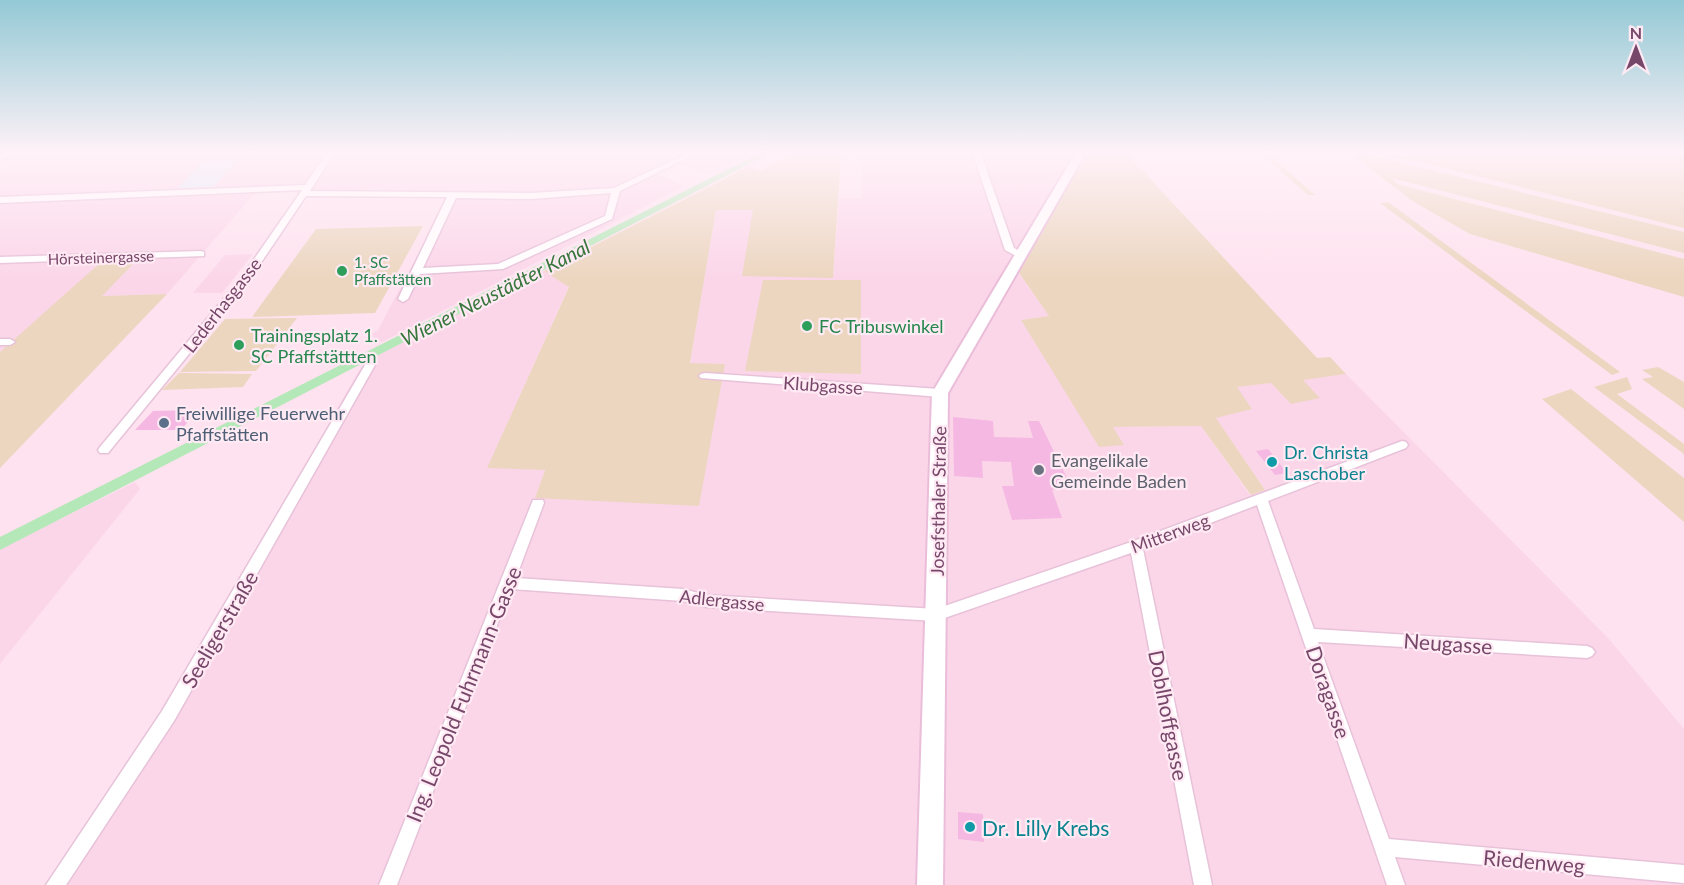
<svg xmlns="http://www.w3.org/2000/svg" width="1684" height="885" viewBox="0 0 1684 885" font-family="Lato,sans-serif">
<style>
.residential{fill:#fbd6e9}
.education{fill:#dfebfa}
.green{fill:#ecd6c0}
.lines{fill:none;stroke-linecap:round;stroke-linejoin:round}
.canal{fill:#b5e8b8;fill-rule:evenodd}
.building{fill:#f5b8e2}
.street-casing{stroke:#e7c2d9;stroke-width:3}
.secondary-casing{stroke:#eabdd9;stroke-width:4}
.street{fill:#fff;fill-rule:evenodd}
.secondary{fill:#fff;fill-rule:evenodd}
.leisure-dot{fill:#2e9e5b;stroke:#ffeaf4;stroke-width:2}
.service-dot{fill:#5c6f8a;stroke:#ffeaf4;stroke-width:2}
.culture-dot{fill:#0f9aa8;stroke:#ffeaf4;stroke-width:2}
.worship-dot{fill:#6b7280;stroke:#ffeaf4;stroke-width:2}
.labels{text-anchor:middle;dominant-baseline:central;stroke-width:4.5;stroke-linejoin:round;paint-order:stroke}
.far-street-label{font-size:15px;fill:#77476a;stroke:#ffeaf4}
.far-leisure-label{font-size:15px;fill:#27864d;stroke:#ffeaf4;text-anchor:start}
.street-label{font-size:18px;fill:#77476a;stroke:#ffeaf4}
.leisure-label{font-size:18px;fill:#27864d;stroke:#ffeaf4;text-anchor:start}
.service-label{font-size:18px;fill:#4e5e75;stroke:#ffeaf4;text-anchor:start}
.culture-label{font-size:18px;fill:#0d838f;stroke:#ffeaf4;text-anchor:start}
.worship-label{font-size:18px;fill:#5b616d;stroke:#ffeaf4;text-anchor:start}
.water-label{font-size:20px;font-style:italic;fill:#37763c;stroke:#ffeaf4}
.near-street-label{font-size:21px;fill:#77476a;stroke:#ffeaf4}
.near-culture-label{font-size:21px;fill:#0d838f;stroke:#ffeaf4;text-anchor:start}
</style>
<rect width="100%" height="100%" fill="#fee2ef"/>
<!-- residential -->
<path class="residential" d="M0,154H750L708,175L679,164L659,174L684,186L382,342L370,335L378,330L448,197L296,195L297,191L256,192L167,294L101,296L0,352Z
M862,154H1074L1009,260L1049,316L1022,320L1113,427L1201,426L1250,495L1265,490L1216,418L1236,387L1346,374L1608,638L1684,729V885H45L170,703L361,367L392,346L544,271L569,286L488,467L545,470L535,498L725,364H690L716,210L753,209L833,278L839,198H862Z
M253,254L222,293H193L225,255Z
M135,482L140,489L0,664V549Z"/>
<!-- education -->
<path class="education" d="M210,154H244L213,187L178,188Z"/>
<!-- green -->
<path class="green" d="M794,154H841L833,278L742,276L753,210H716L690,363L725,364L699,506L535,498L545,470L487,468L569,287L544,271L748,167L759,171Z
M1085,154H1127L1317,358L1330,357L1346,374L1303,380L1320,398L1291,404L1271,383L1237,387L1252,409L1216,418L1265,490L1251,495L1201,426L1113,427L1124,445L1099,447L1021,320L1049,316L1019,273Z
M1261,154H1269L1315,195H1308Z
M1351,154H1365L1684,232V253L1392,178L1397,184L1684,259V297L1470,234L1414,202Z
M1375,154H1684V228L1425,163Z
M1388,202L1620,372L1612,375L1380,203Z
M423,226L375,313L252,317L316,229Z
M136,261L102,296L167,294L0,468V352L101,262Z
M763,280H861V374L745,371Z
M297,318L256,371L180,372L225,319Z
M1658,367L1684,382V409L1642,379L1653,377L1642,370Z
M179,373L252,374L243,387L162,390Z
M1627,377L1632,389L1617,394L1684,444V454L1594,387Z
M1571,389L1684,478V522L1542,399Z"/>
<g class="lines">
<!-- canal -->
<path class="canal" d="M758,154H769L0,550V537Z"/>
</g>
<!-- building -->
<path class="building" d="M198,410L181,430H135L153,411Z
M953,417L993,421L994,437L1033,438L1028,421H1039L1072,488L1052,490L1062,518L1012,520L1002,486H1014L1011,462L982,461L983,478L954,476Z
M1268,449L1287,473L1275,475L1256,451Z
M958,812L983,814L984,842L958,839Z"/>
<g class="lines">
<defs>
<path id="street" d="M1,154H10L0,161Z
M326,154H334L310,191L531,193L614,188L686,154H696L620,191L612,219L503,269L420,274L408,299L403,302L398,299L447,197L306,196L248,282L108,453H100L98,450L100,447L241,278L302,190L0,203V197L305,185ZM611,193L605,216L498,264L423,268L456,198L531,199Z
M973,154H981L1014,248L1024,253V257H1018L1005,250Z
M201,251L204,252V256L0,263V257Z
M0,339H10L15,342L10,345H0Z
M370,362L375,365L174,721L66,885H46L162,711L365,365Z
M705,373L940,389L946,393L940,397L701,378L699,376L701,374Z
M1402,441L1406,442L1408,445L1406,448L1268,501L1314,629L1587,646L1592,648L1595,652L1592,656L1587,658L1318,642L1389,839L1684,865V883L1395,857L1405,885H1387L1257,505L1143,549L1212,885H1194L1131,553L936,621L706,607L683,601L511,589L397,885H379L533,500H543L544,503L516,578L683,589L706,595L936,609L1131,542Z"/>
<path id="secondary" d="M1075,154H1085L948,393L943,885H917L932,393Z"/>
</defs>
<!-- street casing -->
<use href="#street" class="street-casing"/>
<!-- secondary casing -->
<use href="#secondary" class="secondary-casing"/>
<!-- street -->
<use href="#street" class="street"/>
<!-- secondary -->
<use href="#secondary" class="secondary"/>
</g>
<!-- sky -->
<linearGradient id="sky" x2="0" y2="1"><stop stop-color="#93c9d5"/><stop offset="0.55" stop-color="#fff2f8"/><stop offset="1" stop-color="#fff2f8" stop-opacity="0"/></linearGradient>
<rect width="1684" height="278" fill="url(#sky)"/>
<!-- markers -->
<g class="leisure-dot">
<circle cx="342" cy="271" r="6"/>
<circle cx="807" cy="326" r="6"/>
<circle cx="239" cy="345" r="6"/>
</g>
<circle class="service-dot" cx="164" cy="423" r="6"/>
<g class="culture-dot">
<circle cx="1272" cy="462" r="6"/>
<circle cx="970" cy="827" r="6"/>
</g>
<circle class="worship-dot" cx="1039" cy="470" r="6"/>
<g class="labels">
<!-- far-street labels -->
<g class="far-street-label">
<text transform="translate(101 257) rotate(-2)">Hörsteinergasse</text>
</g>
<!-- far-leisure labels -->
<g class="far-leisure-label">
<text x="354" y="262">1. SC<tspan x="354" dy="17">Pfaffstätten</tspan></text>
</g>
<!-- street labels -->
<g class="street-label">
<text transform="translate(222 305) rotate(-52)">Lederhasgasse</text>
<text transform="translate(823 385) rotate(4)">Klubgasse</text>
<text transform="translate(938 501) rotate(-89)">Josefsthaler Straße</text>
<text transform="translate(1170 533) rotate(-20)">Mitterweg</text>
<text transform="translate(722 600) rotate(6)">Adlergasse</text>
</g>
<!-- leisure labels -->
<g class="leisure-label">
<text x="819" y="326">FC Tribuswinkel</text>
<text x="251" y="335">Trainingsplatz 1.<tspan x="251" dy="21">SC Pfaffstättten</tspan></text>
</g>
<!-- service labels -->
<g class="service-label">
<text x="176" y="413">Freiwillige Feuerwehr<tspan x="176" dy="21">Pfaffstätten</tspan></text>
</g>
<!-- culture labels -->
<g class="culture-label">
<text x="1284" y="452">Dr. Christa<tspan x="1284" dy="21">Laschober</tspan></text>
</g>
<!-- worship labels -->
<g class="worship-label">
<text x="1051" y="460">Evangelikale<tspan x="1051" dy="21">Gemeinde Baden</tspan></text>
</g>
<!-- water labels -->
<g class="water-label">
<text transform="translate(495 292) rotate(-27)">Wiener Neustädter Kanal</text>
</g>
<!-- near-street labels -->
<g class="near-street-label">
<text transform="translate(219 629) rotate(-60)">Seeligerstraße</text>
<text transform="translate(1448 643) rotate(4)">Neugasse</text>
<text transform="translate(1329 692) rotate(71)">Doragasse</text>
<text transform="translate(463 694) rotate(-68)">Ing. Leopold Fuhrmann-Gasse</text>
<text transform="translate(1169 715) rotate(79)">Doblhoffgasse</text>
<text transform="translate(1534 861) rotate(5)">Riedenweg</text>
</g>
<!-- near-culture labels -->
<g class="near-culture-label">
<text x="982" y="827">Dr. Lilly Krebs</text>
</g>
</g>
<!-- north arrow -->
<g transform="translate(1636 48)" stroke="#ffeaf4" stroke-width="4.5" paint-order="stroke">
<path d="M0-4.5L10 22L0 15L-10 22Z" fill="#77476a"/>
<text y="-9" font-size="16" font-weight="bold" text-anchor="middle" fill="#77476a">N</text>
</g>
</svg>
